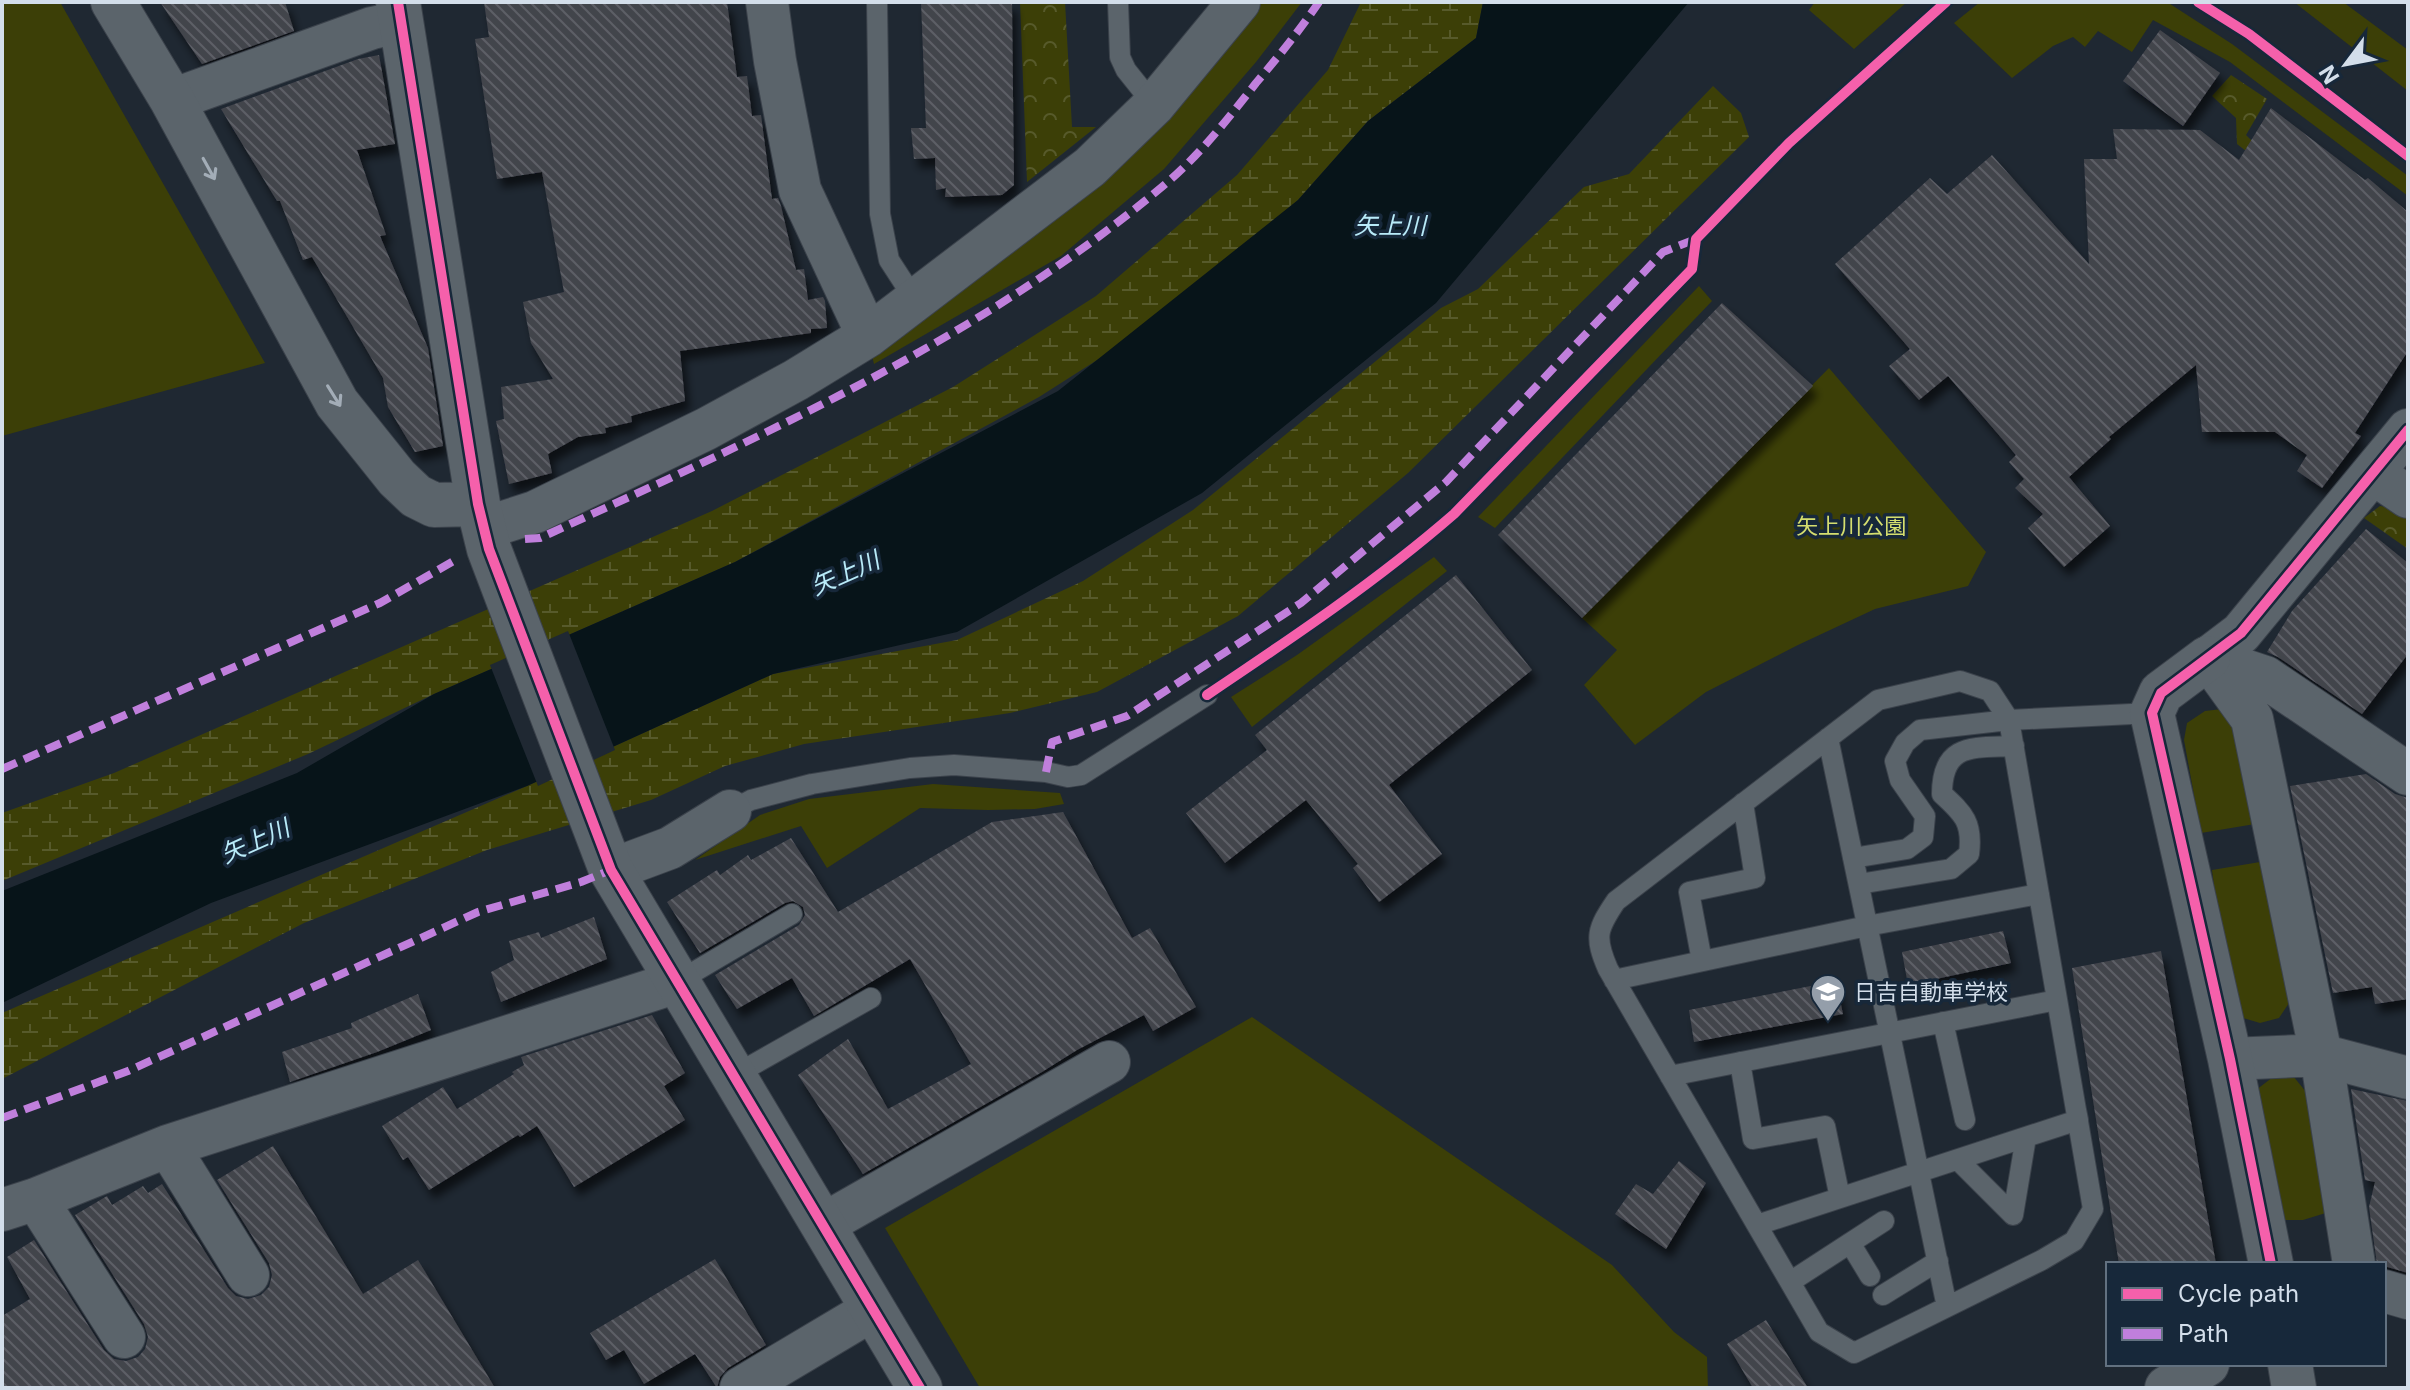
<svg xmlns="http://www.w3.org/2000/svg" width="2410" height="1390" viewBox="0 0 2410 1390" font-family="Inter,'Noto Sans JP',sans-serif">
<style>
.green{fill:#3c3f07}
.forest{fill:url(#forest-crowns)}
.wetland{fill:url(#wetland-marsh)}
.water{fill:#071419}
.pier{fill:#1f2832}
.building{fill:url(#building-back-hatch);filter:url(#shadow)}
.lines{fill:none;stroke-linecap:round;stroke-linejoin:round}
.service-casing{stroke:#3b424b;stroke-width:22}
.minor-casing{stroke:#3b424b;stroke-width:44}
.tertiary-casing{stroke:#3b424b;stroke-width:46}
.service{stroke:#5b646b;stroke-width:20}
.minor{stroke:#5b646b;stroke-width:42}
.tertiary{stroke:#5b646b;stroke-width:44}
.quiet{stroke:#c07fdc;stroke-width:8;stroke-dasharray:16 8;stroke-linecap:butt}
.cycleway-casing{stroke:#17283a;stroke-width:15}
.cycleway{stroke:#f560ab;stroke-width:10}
.oneway{stroke:#a3adb7}
.labels{text-anchor:middle;dominant-baseline:central;stroke-width:7;stroke-linejoin:round;paint-order:stroke}
.park-label{font-size:22px;fill:#d5de6f;stroke:#17283a}
.poi-label{font-size:22px;fill:#d3deea;stroke:#17283a;text-anchor:start}
.water-label{font-size:24px;font-style:italic;fill:#b9ebf9;stroke:#17283a}
</style>
<defs>
<pattern id="forest-crowns" width="20" height="18" patternUnits="userSpaceOnUse" patternTransform="scale(2)"><rect width="20" height="18" fill="#3c3f07"/><path d="M2 6a3 3 0 1 1 6 0M12 15a3 3 0 1 1 6 0" fill="none" stroke="#575a2b"/></pattern>
<pattern id="wetland-marsh" width="20" height="14" patternUnits="userSpaceOnUse" patternTransform="scale(2)"><rect width="20" height="14" fill="#3c3f07"/><path d="M1 5h8M5 5V1M11 12h8M15 12V8" fill="none" stroke="#575a2b"/></pattern>
<pattern id="building-back-hatch" width="6" height="6" patternUnits="userSpaceOnUse" patternTransform="scale(2)"><rect width="6" height="6" fill="#43444c"/><path d="M-1 5l2 2M0 0l6 6M5-1l2 2" fill="none" stroke="#5d5f66"/></pattern>
<filter id="shadow"><feDropShadow dx="5" dy="9" stdDeviation="4" flood-color="#0009"/></filter>
</defs>
<rect width="100%" height="100%" fill="#1f2832"/>
<!-- green -->
<path class="green" d="M2,2H60L265,363L2,436Z
M1261,2H1302L1256,62L1164,169L1061,256L874,364L872,356L1024,242L1151,137L1240,31Z
M1815,2H1907L1854,49L1809,10Z
M1980,2H2167L2232,44L2408,176V196L2230,62L2153,20L2132,52L2098,31L2085,47L2073,37L2053,46L2012,78L1954,23Z
M2294,2H2343L2408,50V91Z
M1699,286L1712,301L1495,528L1478,517Z
M1829,368L1986,552L1968,586L1875,609L1798,645L1706,692L1635,745L1584,685L1617,650L1582,618Z
M1434,557L1447,571L1252,727L1231,697L1297,655Z
M2222,709L2239,722L2255,824L2201,833L2184,740L2187,723L2205,711Z
M933,784L1060,793L1064,804L1035,809L988,810L920,808L827,868L801,826L695,860L760,815L809,799Z
M2266,861L2291,1000L2279,1018L2260,1023L2240,1017L2229,1001L2212,870Z
M1252,1017L1612,1265L1674,1332L1707,1357L1708,1388H980L885,1228Z
M2293,1076L2311,1098L2329,1212L2303,1220H2279L2256,1090L2273,1077Z"/>
<!-- forest -->
<path class="forest" d="M1020,2H1065L1072,127H1096L1027,182Z
M2231,75L2267,99L2246,135L2254,143L2246,151L2237,144L2236,118L2212,96Z
M2380,506L2400,509L2408,516V549L2364,518Z"/>
<!-- wetland -->
<path class="wetland" d="M1361,2H1483L1476,38L1368,121L1298,200L1163,318L1039,397L735,562L434,694L308,754L2,881V813L114,773L712,511L953,387L1096,296L1237,175L1328,70Z
M1713,86L1741,113L1749,137L1408,473L1238,616L1097,692L1010,713L804,744L725,766L651,800L487,850L304,923L2,1079V1013L527,786L773,674L957,640L1083,581L1193,510L1441,308L1478,289L1584,187L1629,174Z"/>
<!-- water -->
<path class="water" d="M1483,2H1689L1436,303L1202,493L957,632L773,674L527,786L211,903L2,1003V891L297,773L434,694L735,562L1058,391L1298,200L1368,121L1476,38Z"/>
<!-- pier -->
<path class="pier" d="M568,631L615,750L538,786L490,665Z"/>
<!-- building -->
<path class="building" d="M160,2H285L294,31L202,64Z
M484,2H727L737,77L747,76L752,116L761,115L772,199L778,198L781,206L796,270L804,269L808,300L823,297L825,301L827,328L811,329V333L680,351L685,401L631,416L632,422L605,428L606,433L578,437L548,454L552,473L509,484L496,421L504,419L501,387L553,379L531,343L523,302L564,292L542,172L497,179L475,39L489,37Z
M921,2H1012L1014,185L1002,195L945,197L946,188L936,190L935,158L914,159L911,128H926Z
M2160,30L2220,73L2183,126L2123,81Z
M379,55L395,144L357,150L386,235L380,236L428,348L443,446L415,452L388,407L383,378L312,257L303,260L280,201H277L221,109L358,59Z
M2271,108L2365,180L2368,178L2408,212V351L2355,433L2361,436L2322,488L2297,471L2307,455L2275,432H2202L2196,365L2109,437L2111,439L2069,477L2110,526L2064,567L2028,528L2043,514L2015,488L2024,479L2009,462L2016,455L1948,376L1919,400L1889,366L1910,349L1835,264L1930,178L1947,194L1992,155L2089,264L2084,159H2117L2113,129L2200,130L2239,160Z
M1722,303L1813,386L1582,618L1498,535Z
M2366,529L2408,563V654L2362,714L2278,657L2267,652L2292,611Z
M1456,575L1532,670L1389,785L1442,854L1379,902L1353,868L1358,864L1306,800L1225,863L1186,813L1267,750L1255,735Z
M2366,774L2395,794L2408,798V999L2375,1004L2372,987L2333,993L2290,786Z
M1063,812L1132,938L1150,928L1196,1007L1153,1031L1144,1015L1077,1050L1042,1072L863,1174L798,1075L848,1039L888,1109L971,1064L910,959L814,1016L792,978L737,1009L715,975L799,925L805,915L803,907L793,901L785,903L700,953L667,902L717,870L720,875L748,855L751,860L791,838L838,912L992,822Z
M594,917L607,959L501,1002L491,972L514,960L509,941L539,932L541,938Z
M2003,931L2011,963L1908,985L1902,952Z
M2161,951L2216,1264H2119L2072,968Z
M1836,981L1843,1014L1694,1042L1689,1010Z
M418,994L431,1030L377,1052L290,1082L282,1052L352,1028L351,1023Z
M652,1015L685,1073L664,1086L685,1120L574,1187L537,1126L520,1137L518,1135L429,1190L408,1157L403,1160L382,1126L443,1087L457,1109L514,1074L512,1072L524,1065L521,1057Z
M2351,1089L2408,1101V1273L2377,1264L2369,1207L2375,1182L2365,1180Z
M273,1146L363,1294L418,1260L495,1388H2V1316L30,1299L7,1257L34,1240L104,1350L114,1359L126,1361L138,1357L145,1349L148,1337L144,1324L75,1215L107,1196L112,1205L143,1186L148,1193L162,1184L228,1288L236,1296L248,1299L261,1295L269,1287L272,1275L269,1263L217,1180Z
M1679,1161L1706,1183L1666,1249L1615,1214L1636,1184L1653,1194Z
M715,1259L766,1345L728,1368L720,1377L717,1388L695,1354L644,1384L624,1350L606,1360L590,1333Z
M1766,1320L1808,1388H1753L1727,1344Z"/>
<g class="lines">
<defs>
<path id="service" d="M877,2L880,214L889,260L915,300
M1118,2L1120,57L1126,70L1154,105
M1960,681L1990,691L2009,720L2093,1209L2074,1241L2042,1260L1854,1353L1819,1332L1608,969C1594,937 1597,929 1616,901L1878,700Z
M1828,738L1947,1307
M730,811L751,800L812,784L910,768L954,765L1046,772L1068,777L1081,775L1207,695
M1853,858L1907,849L1923,837L1925,816L1900,780L1895,761L1905,743L1920,730L2009,720L2152,713
M1859,884L1951,869L1969,854C1973,823 1964,814 1942,794C1942,742 1974,748 2014,746
M1702,961L1689,892L1755,878L1743,803
M1614,980L1867,926L2039,894
M677,982L792,914
M1943,1022L1965,1120
M1740,1062L1753,1139L1825,1126L1840,1198
M733,1076L871,998
M1670,1076L2057,1000
M1958,1160L2013,1215L2026,1137
M1757,1225L2078,1120L2076,1110
M1850,1243L1870,1276
M1790,1282L1884,1221
M1883,1295L1938,1261"/>
<path id="minor" d="M767,2L775,61L800,190L868,336
M172,100L372,28L401,22
M2373,473L2408,497
M485,528L535,512L706,429L796,380L868,336L1090,167L1154,105L1239,2
M2208,658L2252,719L2321,1055L2354,1264
M2208,658L2241,633L2408,430
M2208,658L2265,677L2408,774
M611,870L670,848L730,811
M2230,1059L2321,1055L2408,1078
M168,1146L248,1275
M36,1199L124,1337
M2,1210L36,1199L168,1146L677,982
M824,1224L1109,1062
M2384,1291L2408,1298
M741,1388L872,1310"/>
<path id="tertiary" d="M113,2L172,100L337,403L397,478L416,496L434,505L478,504
M398,2L478,504L489,549L611,870L920,1388
M2208,658L2161,693L2152,713L2230,1059L2271,1264
M2290,1364L2294,1388
M2167,1388L2207,1364"/>
</defs>
<!-- service casing -->
<use href="#service" class="service-casing"/>
<!-- minor casing -->
<use href="#minor" class="minor-casing"/>
<!-- tertiary casing -->
<use href="#tertiary" class="tertiary-casing"/>
<!-- service -->
<use href="#service" class="service"/>
<!-- minor -->
<use href="#minor" class="minor"/>
<!-- tertiary -->
<use href="#tertiary" class="tertiary"/>
<!-- quiet -->
<path class="quiet" d="M525,539L540,538C757,438 978,341 1163,186C1198,157 1228,119 1256,83C1278,57 1300,30 1319,2
M2,769L380,603L459,558
M1046,772L1052,742L1127,716L1301,603L1446,482L1663,252L1696,239
M2,1118L128,1071L478,912L581,882L611,870"/>
<defs>
<path id="cycleway" d="M398,2L478,504L489,549L611,870L920,1388
M2198,2L2249,34L2408,156
M1207,695C1292,638 1377,581 1454,514L1692,269L1696,239L1789,143L1946,2
M2271,1264L2230,1059L2152,713L2161,693L2241,633L2408,430"/>
</defs>
<!-- cycleway casing -->
<use href="#cycleway" class="cycleway-casing"/>
<!-- cycleway -->
<use href="#cycleway" class="cycleway"/>
</g>
<!-- one-way arrows -->
<defs><path id="oneway-shaft" d="M-6 0H5M1.5-3L5.5 0L1.5 3" fill="none" stroke-width="1.6" stroke-linecap="round" stroke-linejoin="round" transform="scale(2)"/></defs>
<g class="oneway">
<use href="#oneway-shaft" transform="translate(209 169) rotate(61)"/>
<use href="#oneway-shaft" transform="translate(334 396) rotate(58)"/>
</g>
<!-- icons -->
<defs>
<symbol id="school-pin" viewBox="-11 -11 22 30"><path d="M0 17L-7.5 6A9.5 9.5 0 1 1 7.5 6Z" fill="#949eaa" stroke="#17283a"/><path d="M0-5L7-2L0 1L-7-2ZM-4 1L0 2.5L4 1V4Q0 6-4 4Z" fill="#fff"/></symbol>
</defs>
<g fill-rule="evenodd">
<use href="#school-pin" x="1808" y="972" width="40" height="54"/>
</g>
<g class="labels">
<!-- park labels -->
<g class="park-label">
<text x="1851" y="526">矢上川公園</text>
</g>
<!-- poi labels -->
<g class="poi-label">
<text x="1854" y="992">日吉自動車学校</text>
</g>
<!-- water labels -->
<g class="water-label">
<text x="1390" y="225">矢上川</text>
<text transform="translate(845 573) rotate(-24)">矢上川</text>
<text transform="translate(255 841) rotate(-24)">矢上川</text>
</g>
</g>
<!-- border -->
<rect width="2410" height="1390" fill="none" stroke="#d3deea" stroke-width="8"/>
<!-- legend -->
<rect x="2106" y="1262" width="280" height="104" fill="#17283a" stroke="#627180" stroke-width="2"/>
<rect x="2122" y="1288" width="40" height="12" fill="#f560ab" stroke="#627180" stroke-width="2"/>
<text x="2178" y="1302" font-size="24" fill="#d3deea">Cycle path</text>
<rect x="2122" y="1328" width="40" height="12" fill="#c07fdc" stroke="#627180" stroke-width="2"/>
<text x="2178" y="1342" font-size="24" fill="#d3deea">Path</text>
<!-- north arrow -->
<g transform="translate(2346 64) rotate(238)" stroke="#17283a" stroke-width="6" paint-order="stroke">
<path d="M0-6L14 30L0 20L-14 30Z" fill="#d3deea"/>
<text y="-12" font-size="22" font-weight="bold" text-anchor="middle" fill="#d3deea">N</text>
</g>
</svg>
